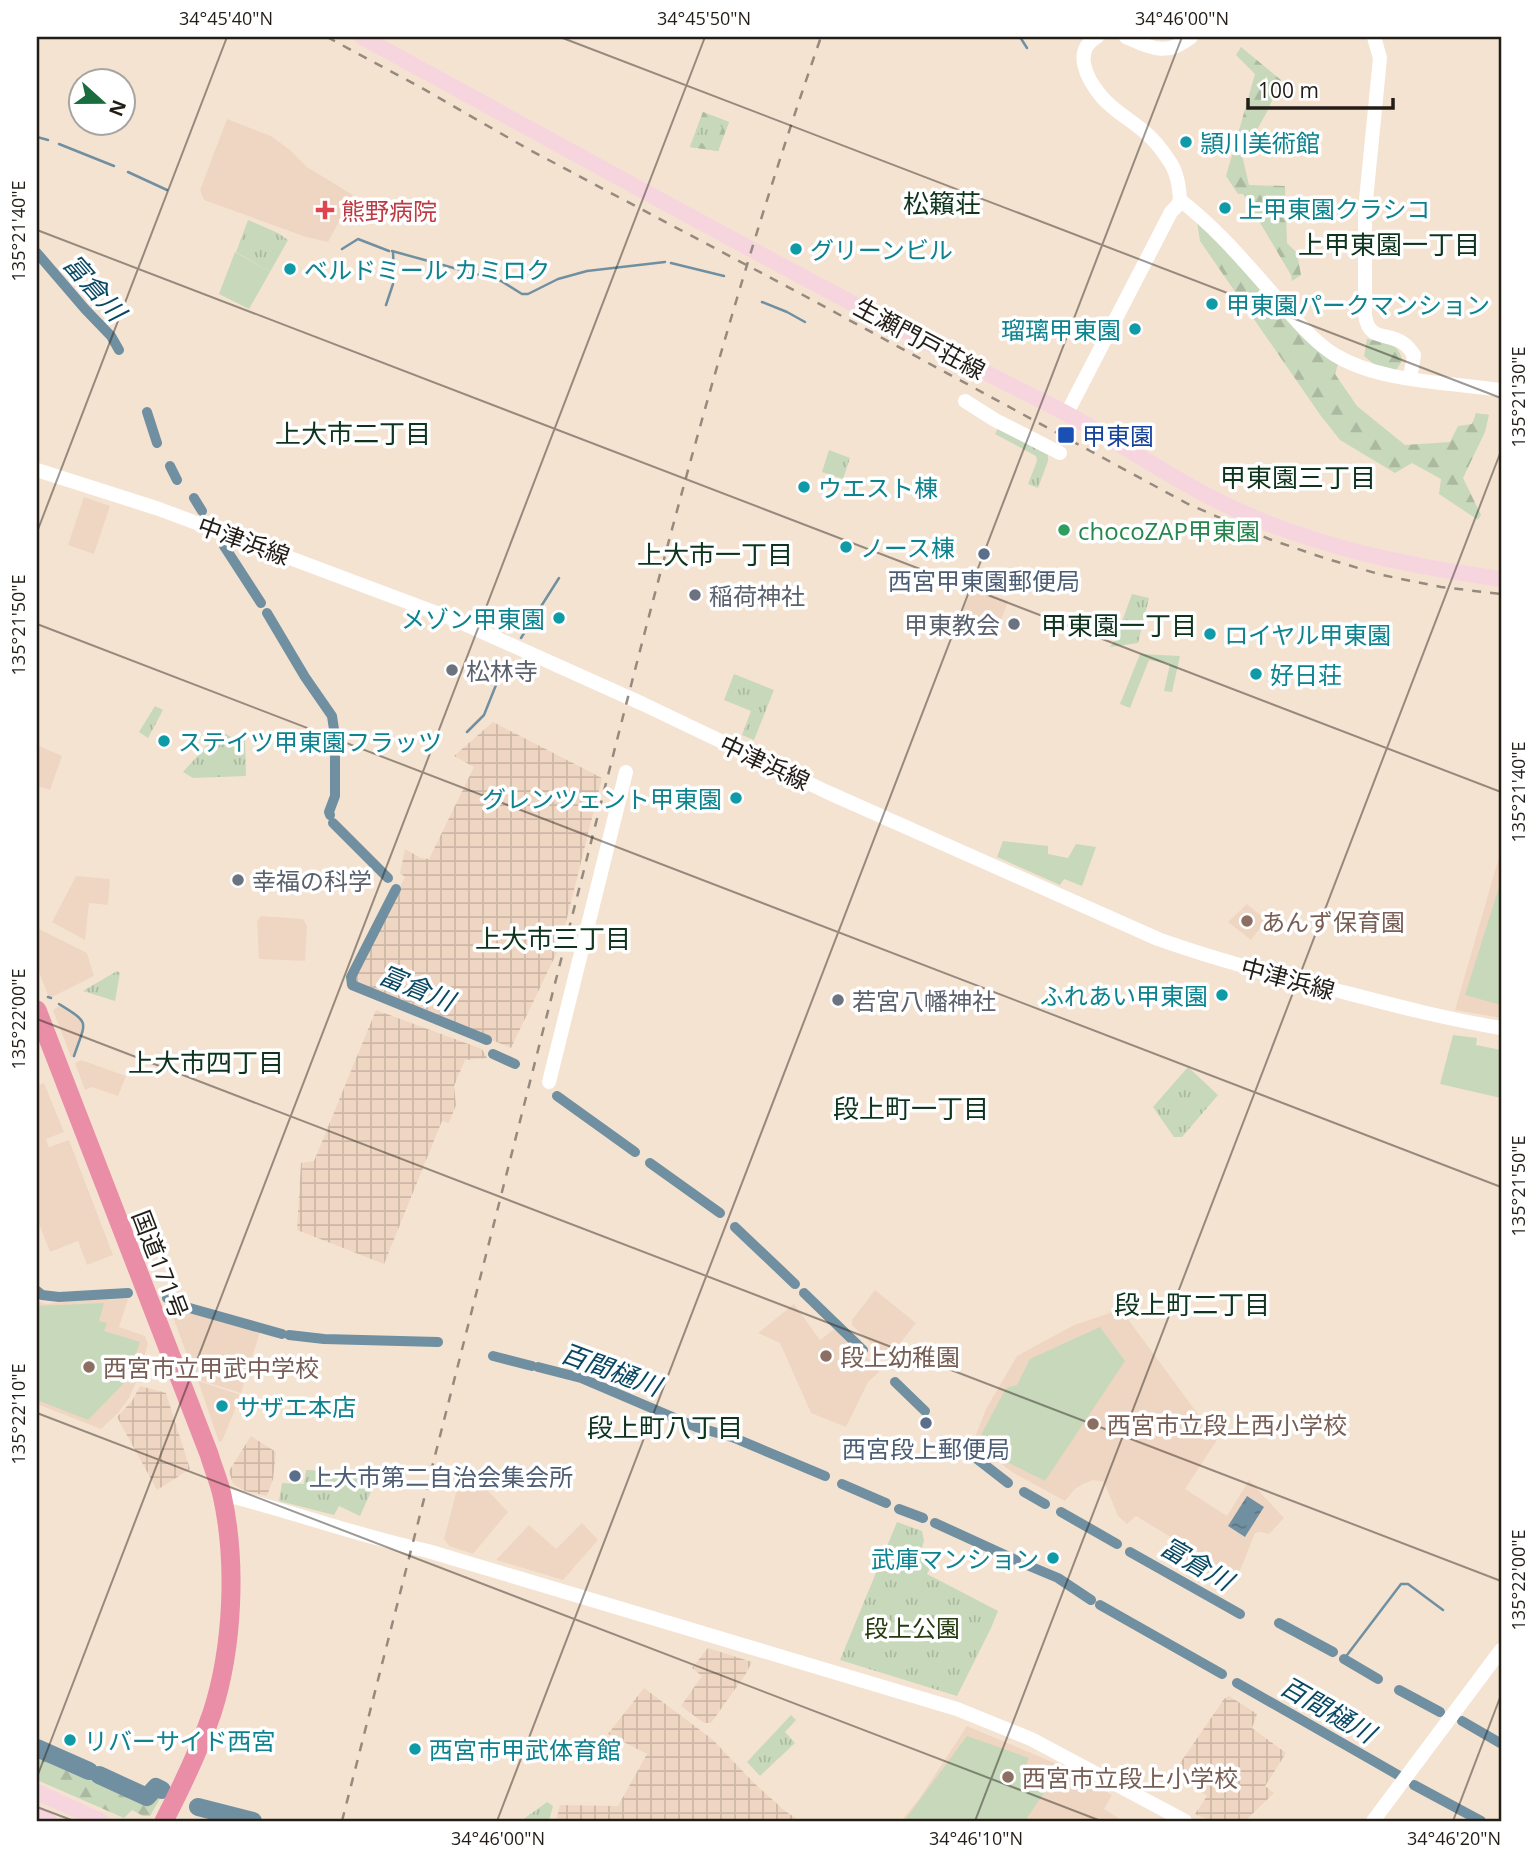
<svg xmlns="http://www.w3.org/2000/svg" width="1538" height="1858" viewBox="0 0 1538 1858" font-family="'Open Sans','Noto Sans JP',sans-serif">
<style>
.built{fill:#efd6c2}
.industrial{fill:url(#industrial-grid)}
.grass{fill:url(#grass-tufts)}
.forest{fill:url(#forest-firs);fill-rule:evenodd}
.garden{fill:#c7d8bb}
.water{fill:url(#water-ripples)}
.lines{fill:none;stroke-linecap:round;stroke-linejoin:round}
.stream{stroke:#7090a1;stroke-width:2.5}
.canal{stroke:#7090a1;stroke-width:10}
.river{stroke:#7090a1;stroke-width:18}
.tertiary{stroke:#fff;stroke-width:14}
.secondary{stroke:#f7d5de;stroke-width:16}
.trunk{stroke:#ea8ea7;stroke-width:19}
.rail{stroke:#96897d;stroke-width:2.5;stroke-dasharray:9 9;stroke-linecap:butt}
.ticks{fill:none;stroke:#231d17;stroke-width:2;stroke-opacity:0.45}
.culture-dot{fill:#0f9aa8;stroke:#fff;stroke-width:2.5}
.health-dot{fill:#e0444e;stroke:#fff;stroke-width:2.5}
.transit-dot{fill:#1a4fb4;stroke:#fff;stroke-width:2.5}
.leisure-dot{fill:#2e9e5b;stroke:#fff;stroke-width:2.5}
.service-dot{fill:#5c6f8a;stroke:#fff;stroke-width:2.5}
.worship-dot{fill:#6b7280;stroke:#fff;stroke-width:2.5}
.education-dot{fill:#8d6e63;stroke:#fff;stroke-width:2.5}
.labels{text-anchor:middle;dominant-baseline:central;stroke-width:7;stroke-linejoin:round;paint-order:stroke}
.culture-label{font-size:24px;fill:#0d838f;stroke:#fff;text-anchor:start}
.health-label{font-size:24px;fill:#be3a42;stroke:#fff;text-anchor:start}
.street-label{font-size:24px;fill:#231d17;stroke:#fff}
.transit-label{font-size:24px;fill:#164399;stroke:#fff;text-anchor:start}
.leisure-label{font-size:24px;fill:#27864d;stroke:#fff;text-anchor:start}
.service-label{font-size:24px;fill:#4e5e75;stroke:#fff}
.worship-label{font-size:24px;fill:#5b616d;stroke:#fff;text-anchor:start}
.education-label{font-size:24px;fill:#785e54;stroke:#fff;text-anchor:start}
.park-label{font-size:24px;fill:#263c0f;stroke:#fff}
.neighbourhood-label{font-size:26px;fill:#0e341d;stroke:#fff}
.water-label{font-size:26px;font-style:italic;fill:#094964;stroke:#fff}
.neatline{fill:none;stroke:#231d17;stroke-width:2.5}
.ticks-label{font-size:18px;text-anchor:middle;fill:#231d17}
</style>
<defs>
<pattern id="industrial-grid" width="8" height="8" patternUnits="userSpaceOnUse" patternTransform="scale(1.75)"><rect width="8" height="8" fill="#efd6c2"/><path d="M0 4h8M4 0v8" fill="none" stroke="#cdb7a6"/></pattern>
<pattern id="grass-tufts" width="24" height="20" patternUnits="userSpaceOnUse" patternTransform="scale(1.75)"><rect width="24" height="20" fill="#c7d8bb"/><path d="M3 7l-1-3M5 7V3M7 7l1-3M15 17l-1-3M17 17v-4M19 17l1-3" fill="none" stroke="#abb9a0"/></pattern>
<pattern id="forest-firs" width="22" height="20" patternUnits="userSpaceOnUse" patternTransform="scale(1.75)"><rect width="22" height="20" fill="#c7d8bb"/><path d="M5 1l3.5 6h-7zM16 11l3.5 6h-7z" fill="#abb9a0"/></pattern>
<pattern id="water-ripples" width="26" height="14" patternUnits="userSpaceOnUse" patternTransform="scale(1.75)"><rect width="26" height="14" fill="#7090a1"/><path d="M2 4q2-2 4 0t4 0M15 11q2-2 4 0t4 0" fill="none" stroke="#5c7582"/></pattern>
</defs>
<rect width="100%" height="100%" fill="#f5e3d2"/>
<!-- built -->
<path class="built" d="M227,119L271,136L290,150L307,167L353,195L328,242L306,237L204,200L200,190Z
M84,497L110,506L94,554L68,545Z
M973,587L1008,601L995,637L954,631Z
M37,745L62,756L50,790L37,786Z
M1501,850V1018L1455,1010Z
M76,876L110,879L108,905L89,903L85,940L52,922Z
M1247,904L1266,920L1251,940L1228,922Z
M261,916L303,919L307,926L305,961L259,959L257,921Z
M37,928L87,953L94,976L52,997L48,995L37,967Z
M59,1006L81,1019L83,1025L74,1056L71,1057L53,1010Z
M81,1060L126,1076L118,1096L92,1087L85,1090L75,1063Z
M44,1083L64,1132L46,1139L49,1147L69,1140L113,1255L87,1265L78,1241L50,1252L37,1219V1086Z
M875,1290L916,1323L890,1356H884L852,1325V1320Z
M128,1299L119,1327L145,1336L148,1344L137,1380L129,1398L118,1413L101,1429L37,1404V1301L46,1304L81,1300Z
M167,1301L186,1310L260,1332L241,1393L196,1379Z
M794,1304L820,1340L837,1327L878,1369L879,1372L868,1382L846,1427L811,1413L780,1343L758,1333Z
M1119,1307L1217,1440L1185,1489L1227,1516L1249,1480L1284,1518L1269,1534L1261,1532L1255,1533L1241,1568L1227,1593L1172,1563L1182,1544L1136,1516L1127,1524L1118,1516L1104,1482L1093,1480L1085,1483L1075,1489L1065,1501L1012,1472L973,1442L986,1409L1017,1356L1074,1325L1107,1314Z
M198,1381L241,1395L222,1441L219,1442Z
M462,1470L469,1471L508,1512L473,1554L449,1546L444,1539Z
M582,1523L598,1540L563,1580L496,1560L529,1525L556,1549Z
M967,1726L1064,1767L1112,1795L1104,1809L1123,1821H901L919,1799Z"/>
<!-- industrial -->
<path class="industrial" d="M493,722L602,778L560,946L511,1048L353,983L352,978L405,877L400,873L405,849L421,858L429,859L474,767L454,756Z
M376,1010L482,1049L487,1058L465,1060L454,1086L456,1105L449,1123L442,1121L384,1264L297,1230L301,1163L314,1161Z
M140,1386L166,1393L190,1469L157,1490L117,1417L132,1401Z
M251,1436L276,1452L273,1479L267,1496L245,1491L233,1484L229,1471Z
M708,1648L752,1662L745,1675L711,1723H704L681,1706L702,1676L692,1668Z
M644,1688L712,1739L754,1783L785,1811L800,1821H556L560,1805L618,1806L647,1754L608,1734Z
M1229,1696L1257,1714L1252,1728L1286,1753L1265,1786L1274,1793L1245,1821H1211L1195,1814L1207,1796L1174,1772L1224,1699Z"/>
<!-- grass -->
<path class="grass" d="M703,112L729,122L718,151L690,147Z
M248,220L278,233L288,240L270,272L236,252Z
M998,428L1048,455V461L1038,488L1028,484L1037,461L1036,456L995,434Z
M829,450L850,458L843,479L822,472Z
M1132,594L1149,598L1138,643L1110,647L1116,638Z
M734,674L774,690L754,740L742,735L751,711L724,700Z
M155,706L163,710L148,738L139,732Z
M220,731L235,739H245L246,776L193,778L183,772Z
M117,971L120,973L115,1001L83,991Z
M1188,1067L1218,1095L1182,1137H1174L1153,1107Z
M306,1470L379,1474L360,1516L339,1506L334,1515L279,1501L282,1483L304,1484Z
M897,1522L922,1531L924,1541L921,1550L936,1556L927,1574L998,1611L991,1628L957,1696L840,1660Z
M791,1715L796,1720L785,1732L795,1743L760,1776L747,1762Z
M547,1802L553,1806L549,1821H521Z"/>
<!-- forest -->
<path class="forest" d="M1241,47L1281,80L1267,112L1242,155L1249,185L1285,186L1287,243L1297,253L1301,275L1292,281L1291,275L1243,194H1238L1226,176L1255,74L1236,55Z
M703,112L729,122L718,151L690,147ZM705,120L717,121L722,128L716,143L710,145L697,142C696,135 700,124 705,120Z
M1197,221L1338,364L1335,374L1357,406L1405,445L1450,442L1458,426L1472,424L1476,413L1489,415L1485,432L1463,478L1481,515L1478,520L1439,494L1441,479L1412,463L1395,473L1340,440L1321,416L1200,241Z
M1367,339C1383,342 1400,342 1402,361L1396,370L1375,365L1364,356Z
M37,1750L121,1789L165,1790L150,1816H143L132,1810L124,1818L37,1780Z"/>
<!-- garden -->
<path class="garden" d="M235,252L270,272L249,309L219,294Z
M1140,654L1180,656L1172,692L1164,691L1170,664L1149,660L1130,708L1120,704Z
M1003,841L1048,846V854L1068,858L1076,844L1096,847L1082,886L1064,879L1060,885L997,857Z
M1501,881V1005L1465,995Z
M1453,1035L1477,1038L1476,1045L1501,1050V1098L1440,1084Z
M104,1303L99,1321L107,1323L104,1331L140,1342L126,1381L88,1420L37,1400V1306Z
M1100,1327L1125,1361L1045,1481L1007,1462L981,1435L1006,1388L1017,1385L1030,1359Z
M967,1736L1029,1758L1025,1767L1050,1784L1025,1821H904Z"/>
<!-- water -->
<path class="water" d="M1247,1496L1264,1507L1245,1537L1228,1526Z"/>
<g class="lines">
<!-- stream -->
<path class="stream" d="M1020,37L1027,48
M37,137L48,140
M59,144L114,166
M128,172L167,190
M342,249L358,239L389,251
M392,251L501,281L522,294H528L558,279L587,271L665,262
M393,252L394,272
M671,263L724,276
M762,302L787,312L805,322
M386,305L393,284
M521,638L559,578
M467,732L484,715L506,660
M48,997L51,998
M59,1004C91,1024 86,1020 74,1056
M1344,1659L1401,1584H1408L1443,1610"/>
<!-- canal -->
<path class="canal" d="M37,253L85,309L111,336L119,350
M147,412L157,443
M170,466L177,480
M194,498L202,511
M224,546L261,603
M267,613L305,677L332,716L335,736V796L329,812L330,815
M333,823L388,878
M396,889L351,977L352,985L487,1040
M493,1054L515,1064
M557,1096L635,1152
M650,1163L720,1213
M735,1227L795,1284
M37,1291L42,1295L59,1297L128,1293
M804,1293L863,1350
M167,1298L186,1307L282,1334
M289,1335L324,1339L438,1342
M493,1356L532,1366
M538,1367L581,1378L696,1427L732,1437L825,1476
M895,1382L925,1411
M972,1455L1008,1483
M842,1484L886,1503
M1024,1492L1045,1504
M899,1509L923,1518
M1061,1512L1117,1544
M935,1523L1016,1560
M1130,1552L1240,1614
M1027,1565L1058,1578L1091,1600
M1100,1605L1222,1674
M1279,1623L1333,1652
M1344,1659L1378,1679
M1237,1683L1398,1775
M1399,1690L1440,1712
M1462,1721L1500,1743
M1414,1785L1481,1821"/>
<!-- river -->
<path class="river" d="M37,1748L89,1771
M99,1775L147,1797L156,1787L162,1790
M198,1807L253,1821"/>
<!-- tertiary -->
<path class="tertiary" d="M1097,37C1072,51 1087,79 1101,96C1113,111 1133,121 1147,134C1155,141 1162,150 1168,159C1177,171 1179,185 1180,200
M1126,37C1152,48 1166,57 1191,37
M1374,37L1380,58L1365,210V315C1369,342 1387,332 1403,343C1408,346 1411,351 1414,355L1410,378
M1180,200C1218,229 1249,267 1281,303C1297,321 1314,342 1335,355C1382,383 1448,382 1501,390
M965,401L995,420L1060,453
M1067,413L1171,212L1177,206L1180,200
M37,470L159,509L458,621L643,704L827,792L1158,939C1217,960 1277,976 1339,991C1393,1005 1446,1019 1501,1028
M549,1082L626,772
M222,1494C291,1511 358,1536 428,1551L957,1709L1031,1739L1185,1821
M1373,1821L1501,1650"/>
<!-- secondary -->
<path class="secondary" d="M362,37C590,161 816,288 1048,404C1105,432 1157,470 1214,499C1304,545 1402,565 1501,579
M37,1792L101,1821
M37,1814L49,1821"/>
<!-- trunk -->
<path class="trunk" d="M37,1010L209,1454C213,1468 219,1481 222,1495C237,1562 233,1648 212,1713C199,1751 182,1786 164,1821"/>
<!-- rail -->
<path class="rail" d="M327,37L420,87L528,149L803,295L1188,504L1269,539L1324,558L1382,575L1441,587L1501,594
M342,1821C424,1500 505,1179 587,858C657,582 727,306 821,37"/>
</g>
<!-- ticks -->
<path class="ticks" d="M560,37L1501,398M37,230L1501,792M37,532L227,37M37,624L1501,1187M37,1019L1501,1581M37,1413L1101,1821M37,1777L705,37M37,1807L74,1821M497,1821L1182,37M975,1821L1501,451M1453,1821L1501,1695"/>
<!-- markers -->
<g class="culture-dot">
<circle cx="1186" cy="142" r="7"/>
<circle cx="1225" cy="208" r="7"/>
<circle cx="796" cy="249" r="7"/>
<circle cx="290" cy="269" r="7"/>
<circle cx="1212" cy="304" r="7"/>
<circle cx="1135" cy="329" r="7"/>
<circle cx="804" cy="487" r="7"/>
<circle cx="846" cy="547" r="7"/>
<circle cx="559" cy="618" r="7"/>
<circle cx="1210" cy="634" r="7"/>
<circle cx="1256" cy="674" r="7"/>
<circle cx="164" cy="741" r="7"/>
<circle cx="736" cy="798" r="7"/>
<circle cx="1222" cy="995" r="7"/>
<circle cx="222" cy="1406" r="7"/>
<circle cx="1053" cy="1558" r="7"/>
<circle cx="70" cy="1740" r="7"/>
<circle cx="415" cy="1749" r="7"/>
</g>
<path class="health-dot" d="M321.5 199.5h7v7h7v7h-7v7h-7v-7h-7v-7h7z"/>
<rect class="transit-dot" x="1057" y="426" width="18" height="18" rx="3.5"/>
<circle class="leisure-dot" cx="1064" cy="530" r="7"/>
<g class="service-dot">
<circle cx="984" cy="554" r="7"/>
<circle cx="926" cy="1423" r="7"/>
<circle cx="295" cy="1476" r="7"/>
</g>
<g class="worship-dot">
<circle cx="695" cy="595" r="7"/>
<circle cx="1014" cy="624" r="7"/>
<circle cx="452" cy="670" r="7"/>
<circle cx="238" cy="880" r="7"/>
<circle cx="838" cy="1000" r="7"/>
</g>
<g class="education-dot">
<circle cx="1247" cy="921" r="7"/>
<circle cx="826" cy="1356" r="7"/>
<circle cx="89" cy="1367" r="7"/>
<circle cx="1093" cy="1424" r="7"/>
<circle cx="1008" cy="1777" r="7"/>
</g>
<g class="labels">
<!-- culture labels -->
<g class="culture-label">
<text x="1200" y="142">頴川美術館</text>
<text x="1239" y="208">上甲東園クラシコ</text>
<text x="810" y="249">グリーンビル</text>
<text x="304" y="269">ベルドミール カミロク</text>
<text x="1226" y="304">甲東園パークマンション</text>
<text x="1121" y="329" text-anchor="end">瑠璃甲東園</text>
<text x="818" y="487">ウエスト棟</text>
<text x="860" y="547">ノース棟</text>
<text x="545" y="618" text-anchor="end">メゾン甲東園</text>
<text x="1224" y="634">ロイヤル甲東園</text>
<text x="1270" y="674">好日荘</text>
<text x="178" y="741">ステイツ甲東園フラッツ</text>
<text x="722" y="798" text-anchor="end">グレンツェント甲東園</text>
<text x="1208" y="995" text-anchor="end">ふれあい甲東園</text>
<text x="236" y="1406">サザエ本店</text>
<text x="1039" y="1558" text-anchor="end">武庫マンション</text>
<text x="84" y="1740">リバーサイド西宮</text>
<text x="429" y="1749">西宮市甲武体育館</text>
</g>
<!-- health labels -->
<g class="health-label">
<text x="341" y="210">熊野病院</text>
</g>
<!-- street labels -->
<g class="street-label">
<text transform="translate(920 338) rotate(28)">生瀬門戸荘線</text>
<text transform="translate(244 540) rotate(20)">中津浜線</text>
<text transform="translate(765 762) rotate(25)">中津浜線</text>
<text transform="translate(1288 978) rotate(15)">中津浜線</text>
<text transform="translate(161 1264) rotate(69)">国道171号</text>
</g>
<!-- transit labels -->
<g class="transit-label">
<text x="1082" y="435">甲東園</text>
</g>
<!-- leisure labels -->
<g class="leisure-label">
<text x="1078" y="530">chocoZAP甲東園</text>
</g>
<!-- service labels -->
<g class="service-label">
<text x="984" y="580">西宮甲東園郵便局</text>
<text x="926" y="1448">西宮段上郵便局</text>
<text x="309" y="1476" text-anchor="start">上大市第二自治会集会所</text>
</g>
<!-- worship labels -->
<g class="worship-label">
<text x="709" y="595">稲荷神社</text>
<text x="1000" y="624" text-anchor="end">甲東教会</text>
<text x="466" y="670">松林寺</text>
<text x="252" y="880">幸福の科学</text>
<text x="852" y="1000">若宮八幡神社</text>
</g>
<!-- education labels -->
<g class="education-label">
<text x="1261" y="921">あんず保育園</text>
<text x="840" y="1356">段上幼稚園</text>
<text x="103" y="1367">西宮市立甲武中学校</text>
<text x="1107" y="1424">西宮市立段上西小学校</text>
<text x="1022" y="1777">西宮市立段上小学校</text>
</g>
<!-- park labels -->
<g class="park-label">
<text x="912" y="1627">段上公園</text>
</g>
<!-- neighbourhood labels -->
<g class="neighbourhood-label">
<text x="942" y="203">松籟荘</text>
<text x="1389" y="244">上甲東園一丁目</text>
<text x="353" y="433">上大市二丁目</text>
<text x="1298" y="477">甲東園三丁目</text>
<text x="715" y="554">上大市一丁目</text>
<text x="1119" y="625">甲東園一丁目</text>
<text x="553" y="938">上大市三丁目</text>
<text x="206" y="1062">上大市四丁目</text>
<text x="911" y="1108">段上町一丁目</text>
<text x="1192" y="1304">段上町二丁目</text>
<text x="665" y="1427">段上町八丁目</text>
</g>
<!-- water labels -->
<g class="water-label">
<text transform="translate(95 287) rotate(49)">富倉川</text>
<text transform="translate(417 987) rotate(22)">富倉川</text>
<text transform="translate(611 1369) rotate(20)">百間樋川</text>
<text transform="translate(1197 1563) rotate(30)">富倉川</text>
<text transform="translate(1328 1709) rotate(30)">百間樋川</text>
</g>
</g>
<!-- border -->
<rect width="1538" height="1858" fill="none" stroke="#ffffff" stroke-width="77"/>
<!-- north arrow -->
<g transform="translate(102 102) rotate(111)"><circle r="33" fill="#ffffff" stroke="#a7a5a2" stroke-width="2"/>
<path d="M0-5L12 26L0 18L-12 26Z" fill="#186c3e"/>
<text y="-10" font-size="19" font-weight="bold" text-anchor="middle" fill="#231d17">N</text>
</g>
<!-- scale -->
<path d="M1248 98v10h145v-10" fill="none" stroke="#231d17" stroke-width="3.5"/>
<text x="1258" y="98" font-size="21" fill="#231d17" stroke="#ffffff" stroke-width="5" paint-order="stroke">100 m</text>
<rect x="38" y="38" width="1462" height="1782" class="neatline"/>
<g class="ticks-label">
<text x="226" y="25">34°45'40"N</text>
<text x="704" y="25">34°45'50"N</text>
<text x="1182" y="25">34°46'00"N</text>
<text transform="translate(19 231) rotate(-90)" y="6">135°21'40"E</text>
<text transform="translate(1519 397) rotate(-90)" y="6">135°21'30"E</text>
<text transform="translate(19 625) rotate(-90)" y="6">135°21'50"E</text>
<text transform="translate(1519 792) rotate(-90)" y="6">135°21'40"E</text>
<text transform="translate(19 1019) rotate(-90)" y="6">135°22'00"E</text>
<text transform="translate(1519 1186) rotate(-90)" y="6">135°21'50"E</text>
<text transform="translate(19 1414) rotate(-90)" y="6">135°22'10"E</text>
<text transform="translate(1519 1580) rotate(-90)" y="6">135°22'00"E</text>
<text x="498" y="1845">34°46'00"N</text>
<text x="976" y="1845">34°46'10"N</text>
<text x="1454" y="1845">34°46'20"N</text>
</g>
</svg>
